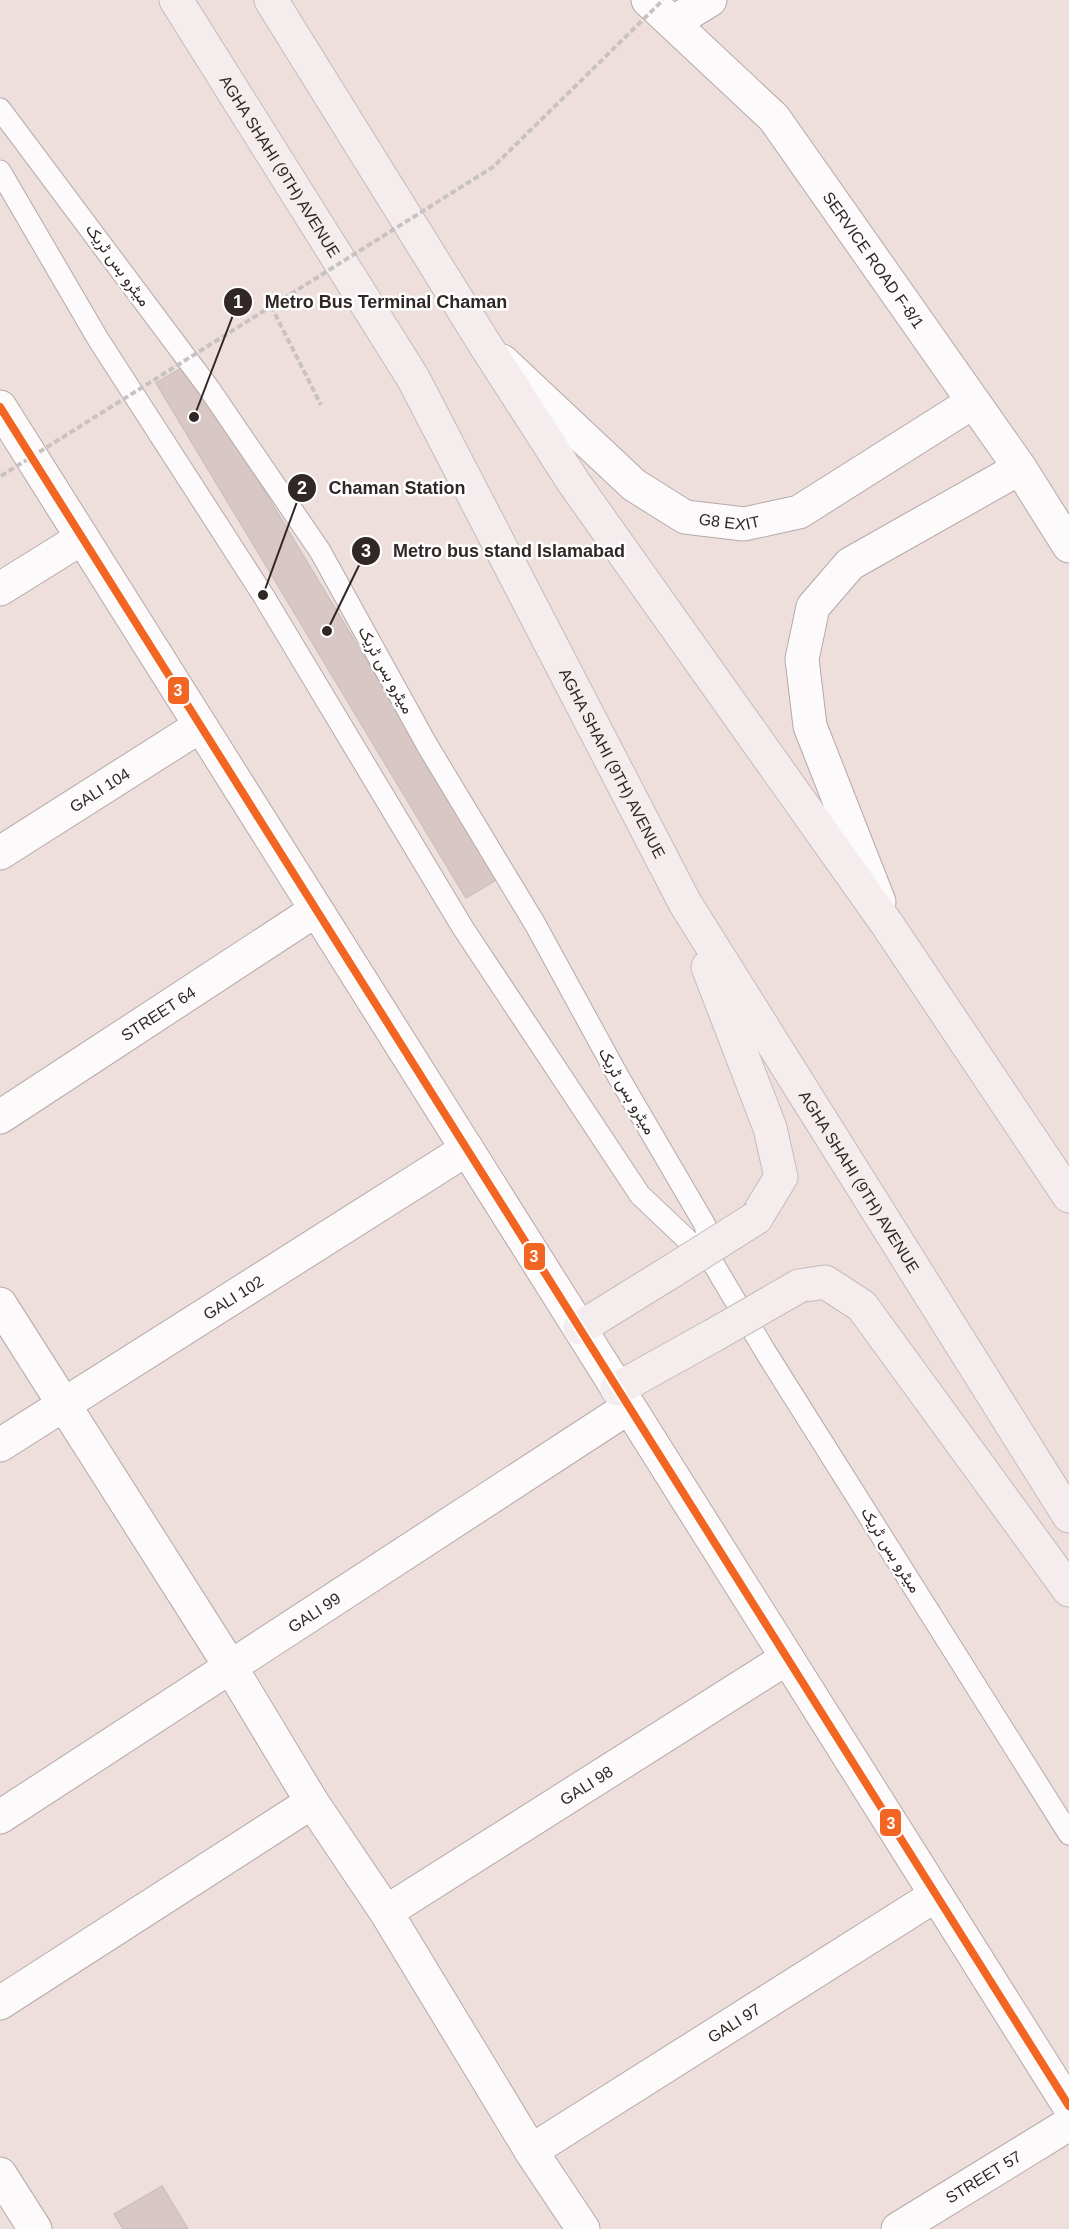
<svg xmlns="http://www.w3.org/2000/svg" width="1069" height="2229" viewBox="0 0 1069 2229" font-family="Arial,Vazirmatn,sans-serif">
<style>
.building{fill:#d8c7c5;stroke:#cdc1bf;stroke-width:1.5}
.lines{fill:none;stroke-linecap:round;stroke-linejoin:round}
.service-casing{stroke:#b5a9a8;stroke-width:23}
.minor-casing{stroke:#b5a9a8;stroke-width:35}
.primary-casing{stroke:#c4bcbb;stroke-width:35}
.path{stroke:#c8c3c2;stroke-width:4;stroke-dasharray:6 3;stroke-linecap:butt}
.service{stroke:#fcfafa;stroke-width:21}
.minor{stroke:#fcfafa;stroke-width:33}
.primary{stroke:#f5eded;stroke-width:33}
.primary-bridge-casing{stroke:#c4bcbb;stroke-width:35;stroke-linecap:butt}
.path-bridge{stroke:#c8c3c2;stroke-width:4;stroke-dasharray:6 3;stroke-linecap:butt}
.primary-bridge{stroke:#f5eded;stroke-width:33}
.bus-1-casing{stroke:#fff;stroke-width:12}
.bus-1{stroke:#f26522;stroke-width:8}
.labels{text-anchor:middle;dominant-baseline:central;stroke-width:5;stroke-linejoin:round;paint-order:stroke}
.street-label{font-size:16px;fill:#312726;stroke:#fff}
.leader{fill:none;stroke:#312726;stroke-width:2}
.callout-dot{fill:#312726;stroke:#fff;stroke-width:2}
.mark-label{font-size:18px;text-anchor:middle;font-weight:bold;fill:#fff}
.callout-label{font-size:18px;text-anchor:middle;font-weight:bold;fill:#312726;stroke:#fff;stroke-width:5;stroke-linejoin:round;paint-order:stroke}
.line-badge{stroke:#fff;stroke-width:2}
.badge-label{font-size:16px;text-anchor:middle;font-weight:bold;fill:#fff}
</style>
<rect width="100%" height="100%" fill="#eedfdd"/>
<!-- building -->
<path class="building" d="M188,364L498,879L466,898L156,383Z
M162,2186L188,2229H123L114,2214Z"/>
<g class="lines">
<defs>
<path id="service" d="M0,109L208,387L320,551L427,745L535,924L618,1076L705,1225L713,1259
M0,171L98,339L263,595L463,928L640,1195L714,1265L765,1351L1069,1834"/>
<g id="minor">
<path id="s1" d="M648,0L774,118L1020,468L1069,546"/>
<path d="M674,22L710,0"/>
<path id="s2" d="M502,361L634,485L685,517L744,524L799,512L973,402"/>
<path d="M0,407L1069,2106"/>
<path d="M0,589L82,538"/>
<path id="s3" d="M0,853L200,726"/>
<path d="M879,902L810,726L802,659L813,607L850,564L1020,468"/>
<path id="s4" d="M0,1117L316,910"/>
<path d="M0,1304L230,1666L312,1802L386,1912L531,2151L583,2229"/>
<path id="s5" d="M0,1445L467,1149"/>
<path id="s6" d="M0,1817L629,1407"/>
<path id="s7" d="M386,1912L787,1658"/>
<path d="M0,2003L312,1802"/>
<path id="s8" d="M531,2151L936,1895"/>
<path d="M0,2174L35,2229"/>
<path id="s9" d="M898,2229L1069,2124"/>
</g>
<g id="primary">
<path id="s10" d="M176,0L413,378L685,903L1069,1516"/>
<path d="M271,0L484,343L574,483L887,924L1069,1196"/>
<path d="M708,967L770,1128L781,1177L756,1218"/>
<path d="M799,1286L825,1282L862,1306L1069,1590"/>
<path d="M580,1328L672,1271"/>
<path d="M617,1389L714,1335"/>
</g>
</defs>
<!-- service casing -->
<use href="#service" class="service-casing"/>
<!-- minor casing -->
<use href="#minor" class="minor-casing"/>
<!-- primary casing -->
<use href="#primary" class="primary-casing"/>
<!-- path -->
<path class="path" d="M271,306L321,405"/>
<!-- service -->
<use href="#service" class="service"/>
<!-- minor -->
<use href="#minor" class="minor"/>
<!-- primary -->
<use href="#primary" class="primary"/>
<defs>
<path id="primary-bridge" d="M672,1271L756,1218
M714,1335L799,1286"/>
</defs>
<!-- primary-bridge casing -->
<use href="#primary-bridge" class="primary-bridge-casing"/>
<!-- path-bridge -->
<path class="path-bridge" d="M1,476L493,167L663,0"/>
<!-- primary-bridge -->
<use href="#primary-bridge" class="primary-bridge"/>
<defs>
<path id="bus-1" d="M0,407L1069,2106"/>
</defs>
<!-- bus-1 casing -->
<use href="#bus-1" class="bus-1-casing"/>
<!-- bus-1 -->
<use href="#bus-1" class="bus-1"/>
</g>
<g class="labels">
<!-- street labels -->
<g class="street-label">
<text stroke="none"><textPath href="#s10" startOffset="196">AGHA SHAHI (9TH) AVENUE</textPath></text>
<text stroke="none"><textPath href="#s1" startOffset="346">SERVICE ROAD F-8/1</textPath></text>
<text transform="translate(118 265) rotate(54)">میٹرو بس ٹریک</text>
<text stroke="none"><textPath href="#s2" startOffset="286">G8 EXIT</textPath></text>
<text transform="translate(386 670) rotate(61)">میٹرو بس ٹریک</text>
<text stroke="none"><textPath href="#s10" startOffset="880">AGHA SHAHI (9TH) AVENUE</textPath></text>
<text stroke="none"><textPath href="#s3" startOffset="118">GALI 104</textPath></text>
<text stroke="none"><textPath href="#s4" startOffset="189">STREET 64</textPath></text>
<text transform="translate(627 1091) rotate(60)">میٹرو بس ٹریک</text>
<text stroke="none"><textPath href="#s10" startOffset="1366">AGHA SHAHI (9TH) AVENUE</textPath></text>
<text stroke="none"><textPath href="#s5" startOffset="276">GALI 102</textPath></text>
<text transform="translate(891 1550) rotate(58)">میٹرو بس ٹریک</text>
<text stroke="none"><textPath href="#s6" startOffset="375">GALI 99</textPath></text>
<text stroke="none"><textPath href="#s7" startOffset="237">GALI 98</textPath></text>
<text stroke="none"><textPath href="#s8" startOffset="240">GALI 97</textPath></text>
<text stroke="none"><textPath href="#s9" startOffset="100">STREET 57</textPath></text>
</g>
</g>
<!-- callouts -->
<path class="leader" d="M194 417L238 302M263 595L302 488M327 631L366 551"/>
<g class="callout-dot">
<circle cx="194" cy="417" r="6"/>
<circle cx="263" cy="595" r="6"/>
<circle cx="327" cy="631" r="6"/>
<circle cx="238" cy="302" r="15"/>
<circle cx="302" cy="488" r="15"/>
<circle cx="366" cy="551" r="15"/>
</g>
<g class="mark-label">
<text x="238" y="308">1</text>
<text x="302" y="494">2</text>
<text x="366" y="557">3</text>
</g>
<g class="callout-label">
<text x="386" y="308">Metro Bus Terminal Chaman</text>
<text x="397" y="494">Chaman Station</text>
<text x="509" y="557">Metro bus stand Islamabad</text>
</g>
<g class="line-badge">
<rect x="167" y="676" width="23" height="29" rx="6" fill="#f26522"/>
<rect x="523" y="1242" width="23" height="29" rx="6" fill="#f26522"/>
<rect x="879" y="1808" width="23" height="29" rx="6" fill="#f26522"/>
</g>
<g class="badge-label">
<text x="178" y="696">3</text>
<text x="534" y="1262">3</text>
<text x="891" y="1829">3</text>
</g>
</svg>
